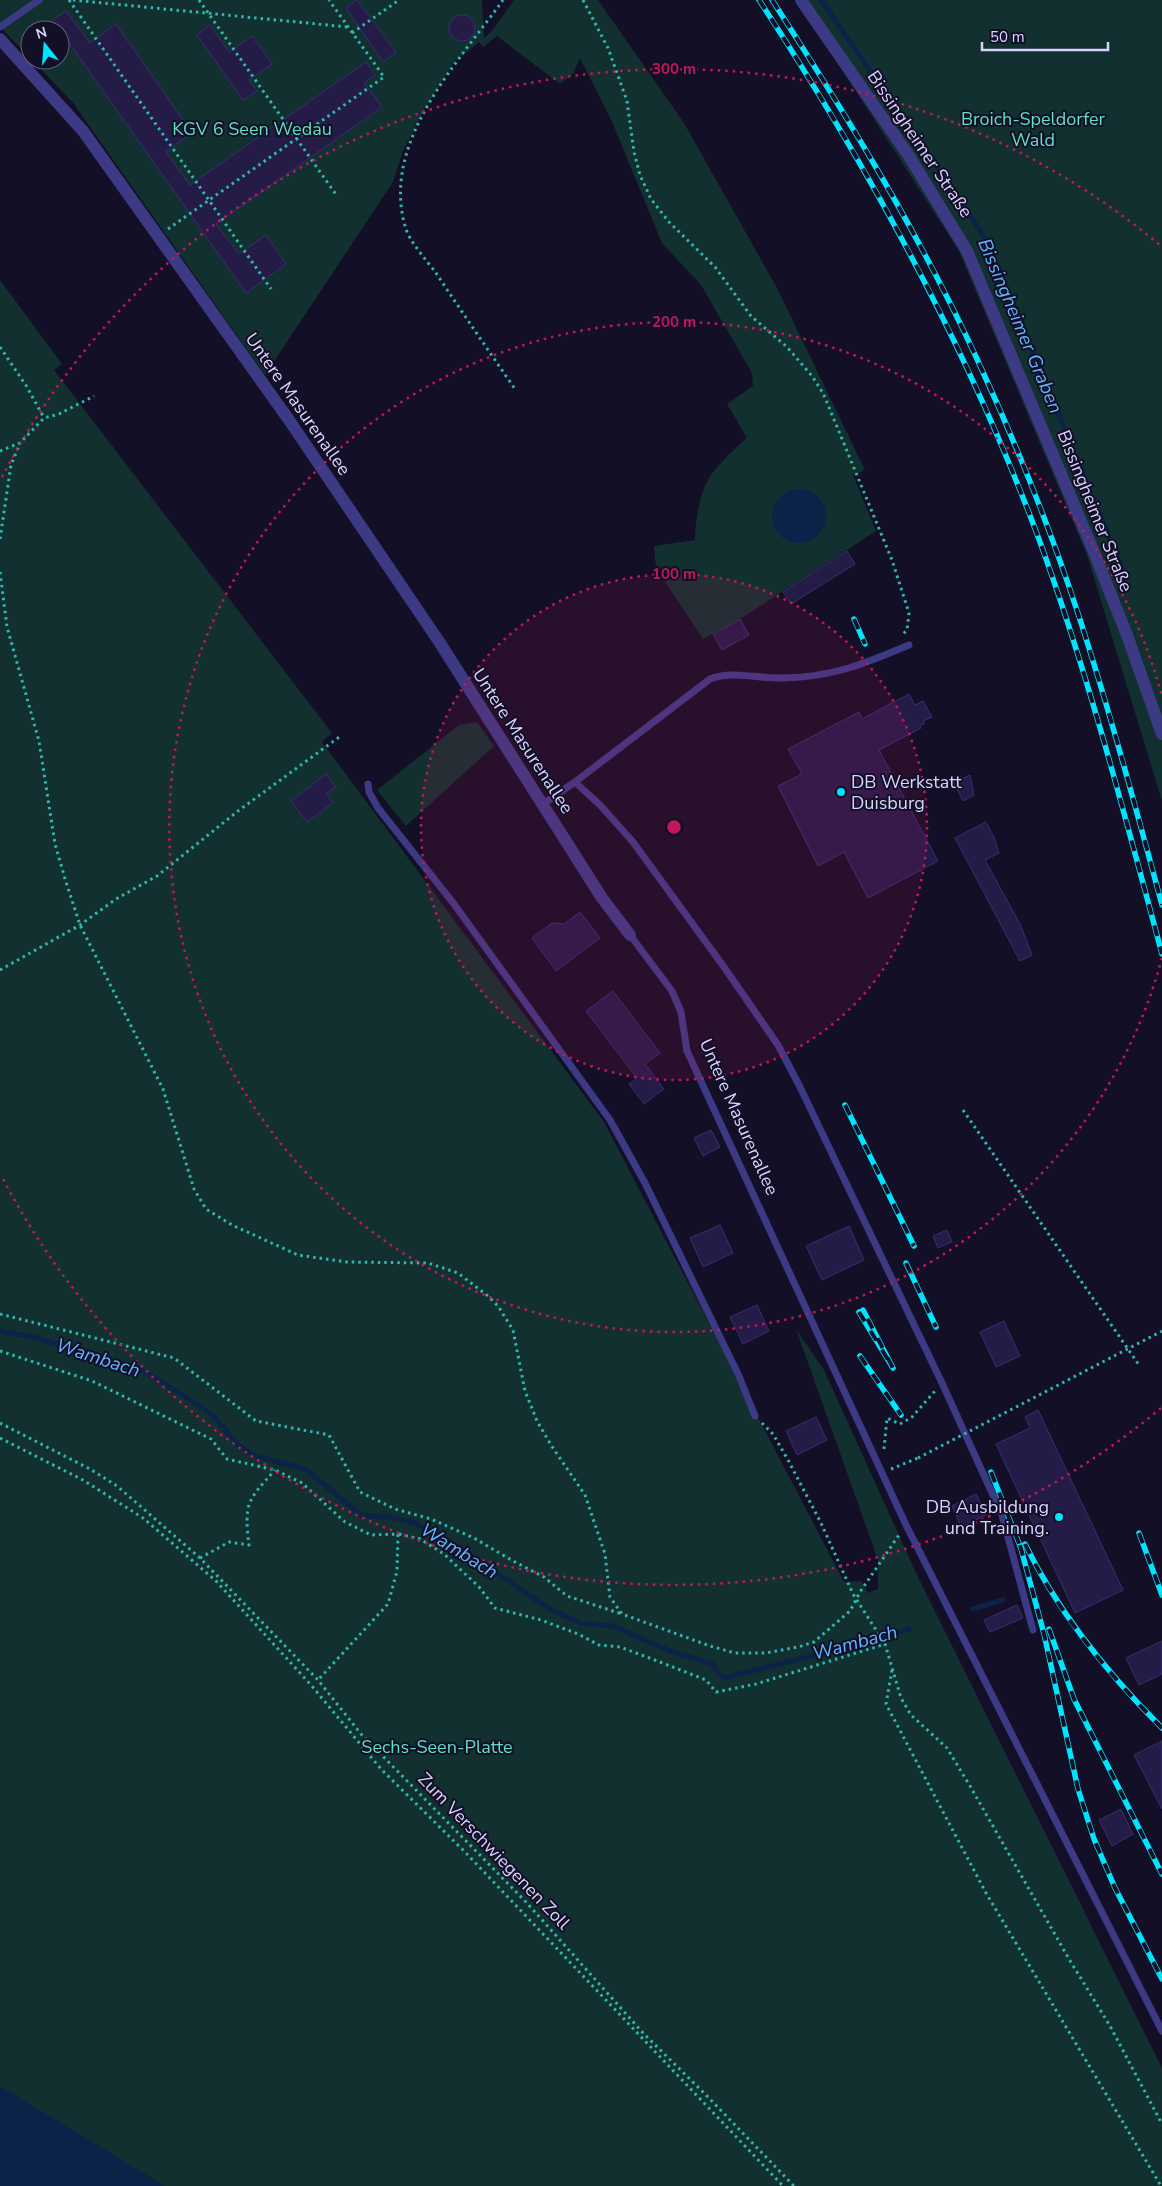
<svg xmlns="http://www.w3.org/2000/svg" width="1162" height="2186" viewBox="0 0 1162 2186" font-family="'Nunito Sans',sans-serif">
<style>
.green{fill:#12302f}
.water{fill:#0c2248}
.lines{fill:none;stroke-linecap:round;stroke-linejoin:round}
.stream{stroke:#0c2248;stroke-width:5}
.building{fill:#241b47;stroke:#3b2d73}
.path{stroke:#2fb8b0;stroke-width:3;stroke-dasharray:2.5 4;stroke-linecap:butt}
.lane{stroke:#3d3a85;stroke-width:7}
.street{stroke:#3d3a85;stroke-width:12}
.rail-casing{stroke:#00e5ff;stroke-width:5.5}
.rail{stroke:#130f26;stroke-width:4;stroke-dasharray:11;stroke-linecap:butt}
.path-bridge{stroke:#2fb8b0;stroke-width:3;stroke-dasharray:2.5 4;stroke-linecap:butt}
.ring{fill:none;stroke:#c2185b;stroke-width:2.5;stroke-dasharray:2.5 5}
.poi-dot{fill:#00e5ff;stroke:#130f26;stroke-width:2}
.labels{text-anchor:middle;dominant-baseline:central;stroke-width:4;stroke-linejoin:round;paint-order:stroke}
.park-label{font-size:18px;fill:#5fe0c0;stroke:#130f26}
.street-label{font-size:18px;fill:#d9d4ff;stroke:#130f26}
.poi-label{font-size:18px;fill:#d9d4ff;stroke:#130f26;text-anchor:start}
.water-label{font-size:19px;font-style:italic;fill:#62b6ff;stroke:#130f26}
.centre{fill:#c2185b;stroke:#130f26;stroke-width:2.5}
.ring-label{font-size:15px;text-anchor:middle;font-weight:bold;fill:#c2185b;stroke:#130f26;stroke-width:4;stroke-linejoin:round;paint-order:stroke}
</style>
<rect width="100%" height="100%" fill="#130f26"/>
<!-- green -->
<path class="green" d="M0,0H482L484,38L492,31L514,0H598L684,123L777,288L865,470L853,475L876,531L740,619L703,639L656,568L654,546L695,540C695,523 699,497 707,482C713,469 735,448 747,438L727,404L753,386L752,373L701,285L662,243L613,124L580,58L573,74L560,84L497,36L483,47L479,42L454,62L425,108L403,151L393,182L265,375L73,103L32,60H60V30H30V58L0,27Z
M797,0H1162V801L1087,555L959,251Z
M0,280L62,364L54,370L332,733L322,742L604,1122L844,1582L861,1581L868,1593L878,1589V1560L796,1329L824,1370L917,1575L1162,2068V2186H0Z
M477,722L494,746L406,826L377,790L459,725Z"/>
<!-- water -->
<path class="water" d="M772 516a27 27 0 1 1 54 0a27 27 0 1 1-54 0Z
M0,2086L165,2186H0Z"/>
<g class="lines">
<!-- stream -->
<path class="stream" d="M821,0L952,188L986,240L1122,568
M0,1331L33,1337L144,1371L194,1402L214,1416L237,1444L253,1455L307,1470L361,1515L389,1517L412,1522L446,1539L550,1609L580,1623L613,1626L670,1651L712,1664L723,1678L804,1658L909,1629
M973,1609L1003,1600"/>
</g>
<!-- building -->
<path class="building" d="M357,0L396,52L383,62L346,8Z
M66,11L90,43L116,24L192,133L166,152L190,185L366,62L375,75L364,83L382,107L216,224L239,254L266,235L286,264L246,293L53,20Z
M449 28a13 13 0 1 1 26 0a13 13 0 1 1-26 0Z
M210,25L229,52L252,36L272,64L249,80L257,91L243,100L197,35Z
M847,551L855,564L791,604L783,592Z
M740,619L749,635L722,650L713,634Z
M909,694L915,705L923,701L932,717L923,721L925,723L920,726L921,728L879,750L938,861L868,898L844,852L818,866L778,786L802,774L788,749L859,712L862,719Z
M326,774L336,787L326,794L333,803L307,822L291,801Z
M970,775L974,795L963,801L954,783Z
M986,822L994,837L999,853L985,860L1020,924L1032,955L1020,961L955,838Z
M580,912L600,938L556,971L532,938L552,923L564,924Z
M613,991L660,1053L645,1064L664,1089L644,1104L629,1084L637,1078L586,1011Z
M711,1130L720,1147L703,1156L694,1138Z
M720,1225L733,1253L703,1267L690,1238Z
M849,1226L864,1260L822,1280L806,1246Z
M947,1230L952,1242L938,1248L933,1236Z
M757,1305L769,1331L743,1344L730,1317Z
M1004,1321L1020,1356L996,1367L980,1332Z
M1038,1410L1123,1590L1075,1613L996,1444L1030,1428L1025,1417Z
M816,1417L827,1440L797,1455L786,1431Z
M976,1494L986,1515L961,1527L952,1506Z
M1017,1605L1023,1618L990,1632L984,1620Z
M1162,1641V1674L1139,1685L1126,1658Z
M1162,1741V1809L1134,1755Z
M1121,1809L1133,1834L1112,1846L1099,1820Z"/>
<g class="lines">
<!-- path -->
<path class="path" d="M69,0L271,289
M73,0L348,27
M199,0L337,196
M503,0C458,63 379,143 406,229C410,242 427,261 436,273C462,312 488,350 515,389
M583,0L608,48L627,101L634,152L640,175L651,199L669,222L715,267L751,316L787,347L812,376L823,393L892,560L909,613L907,630L903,634
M352,33L399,0
M168,229L384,77L329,0
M0,347L27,387L44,418
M0,451L20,443L44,418L59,414L94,396
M0,539L11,465L20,443
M0,572L7,627L39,741L55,844L66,882L80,925L163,1089L194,1189L206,1209L232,1225L298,1255L347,1262L428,1263L458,1273L488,1296L498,1306L513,1330L525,1391L537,1421L551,1445L585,1495L605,1554L610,1597L622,1614L710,1646L735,1653H766L798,1647L814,1642L850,1611L860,1592L899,1535
M0,970L80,925L116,899L157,876L238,811L342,735
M963,1110L1139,1365
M0,1314L174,1358L256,1421L329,1435L360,1492L395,1509L431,1519L474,1538L513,1561L544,1577L567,1596L622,1614
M0,1351L92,1381L211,1439L227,1459L275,1470L302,1483L345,1522L371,1535L398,1534L397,1571L388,1604L318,1680
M0,1423L90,1469L117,1486L200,1558L318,1680L361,1734L526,1902L644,2034L703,2092L794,2186
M762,1423L773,1434L788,1460L821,1523L853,1594L885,1644L901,1698L911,1715L947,1748L970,1786L1069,1959L1110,2026L1162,2124
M0,1438L83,1480L143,1518L216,1581L311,1685L381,1769L465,1852L783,2186
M884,1449L887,1418L900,1424L912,1417L935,1391
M891,1469L918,1458
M399,1534L420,1539L444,1554L479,1587L495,1608L541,1620L578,1634L599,1645L620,1647L660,1662L706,1680L716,1692L756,1684L885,1644
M200,1558L229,1542L249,1545C244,1503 247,1501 275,1470
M892,1670L886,1704L986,1893L1161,2186"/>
<!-- lane -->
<path class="lane" d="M0,27L39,0
M575,782L600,805L633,842L724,967L778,1045L799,1085L942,1383L1002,1515L1033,1630
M368,784L369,792L378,808L454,904L610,1120L645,1183L739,1376L755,1416
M543,804L575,782L710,679C732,670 759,679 783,678C833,677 864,664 909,645
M630,935L672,991L681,1012L687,1051L906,1525L1162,2031"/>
<!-- street -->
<path class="street" d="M801,0L909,156L967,251L1091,545L1127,635L1162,734
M0,39L83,131L289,420L440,643L602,898L630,935"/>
<defs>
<path id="rail" d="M759,0C871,171 969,350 1040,542C1089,677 1125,816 1162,954
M772,0C847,116 919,233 977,359C1022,456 1062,558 1093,661C1118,741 1140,823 1162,905
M854,619L865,644
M845,1105L914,1246
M906,1263L936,1327
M859,1312L893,1368L863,1310
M860,1356L901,1415
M991,1472L1022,1551
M1139,1533L1162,1595
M1025,1544C1059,1614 1107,1673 1162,1728
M1020,1545L1044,1634L1078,1789L1094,1839L1115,1888L1162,1979
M1049,1629L1074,1699L1162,1874"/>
</defs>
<!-- rail casing -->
<use href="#rail" class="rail-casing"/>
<!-- rail -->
<use href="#rail" class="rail"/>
<!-- path-bridge -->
<path class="path-bridge" d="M918,1458L1162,1331"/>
</g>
<!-- distance rings -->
<circle cx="674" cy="827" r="253" fill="#c2185b" fill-opacity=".12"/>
<g class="ring">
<circle cx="674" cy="827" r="253"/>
<path d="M1162 958A505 505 0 1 1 1162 696"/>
<path d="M1161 1408A758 758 0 0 1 2 1177M2 477A758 758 0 0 1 1161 246"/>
</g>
<!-- markers -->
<g class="poi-dot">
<circle cx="841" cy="792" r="5"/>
<circle cx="1059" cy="1517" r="5"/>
</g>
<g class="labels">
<!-- park labels -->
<g class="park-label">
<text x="1033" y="119">Broich-Speldorfer<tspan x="1033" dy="21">Wald</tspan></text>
<text x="252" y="129">KGV 6 Seen Wedau</text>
<text x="437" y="1747">Sechs-Seen-Platte</text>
</g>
<!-- street labels -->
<g class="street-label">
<text transform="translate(920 144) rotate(56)">Bissingheimer Straße</text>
<text transform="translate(298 404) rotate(55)">Untere Masurenallee</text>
<text transform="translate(1095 511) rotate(68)">Bissingheimer Straße</text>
<text transform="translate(523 741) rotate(57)">Untere Masurenallee</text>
<text transform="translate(739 1117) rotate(66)">Untere Masurenallee</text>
<text transform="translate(494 1851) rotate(46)">Zum Verschwiegenen Zoll</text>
</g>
<!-- poi labels -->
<g class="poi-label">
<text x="851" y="782">DB Werkstatt<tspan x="851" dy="21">Duisburg</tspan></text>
<text x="1049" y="1507" text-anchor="end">DB Ausbildung<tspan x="1049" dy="21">und Training.</tspan></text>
</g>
<!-- water labels -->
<g class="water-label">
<text transform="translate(1020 326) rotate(67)">Bissingheimer Graben</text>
<text transform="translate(98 1358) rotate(18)">Wambach</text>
<text transform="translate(459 1551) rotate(32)">Wambach</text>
<text transform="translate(855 1643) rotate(-15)">Wambach</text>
</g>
</g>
<circle cx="674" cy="827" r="8" class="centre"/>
<g class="ring-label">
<text x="674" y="74">300 m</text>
<text x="674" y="327">200 m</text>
<text x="674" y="579">100 m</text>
</g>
<!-- north arrow -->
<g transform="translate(45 45) rotate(343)"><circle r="24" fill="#130f26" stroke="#625e7d"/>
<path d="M0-4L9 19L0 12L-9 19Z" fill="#00e5ff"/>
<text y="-8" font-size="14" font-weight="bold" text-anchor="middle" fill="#d9d4ff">N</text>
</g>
<!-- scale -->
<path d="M982 42v8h126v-8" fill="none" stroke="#d9d4ff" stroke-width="2.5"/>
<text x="990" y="42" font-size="15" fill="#d9d4ff" stroke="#130f26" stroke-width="4" paint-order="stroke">50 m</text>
</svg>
